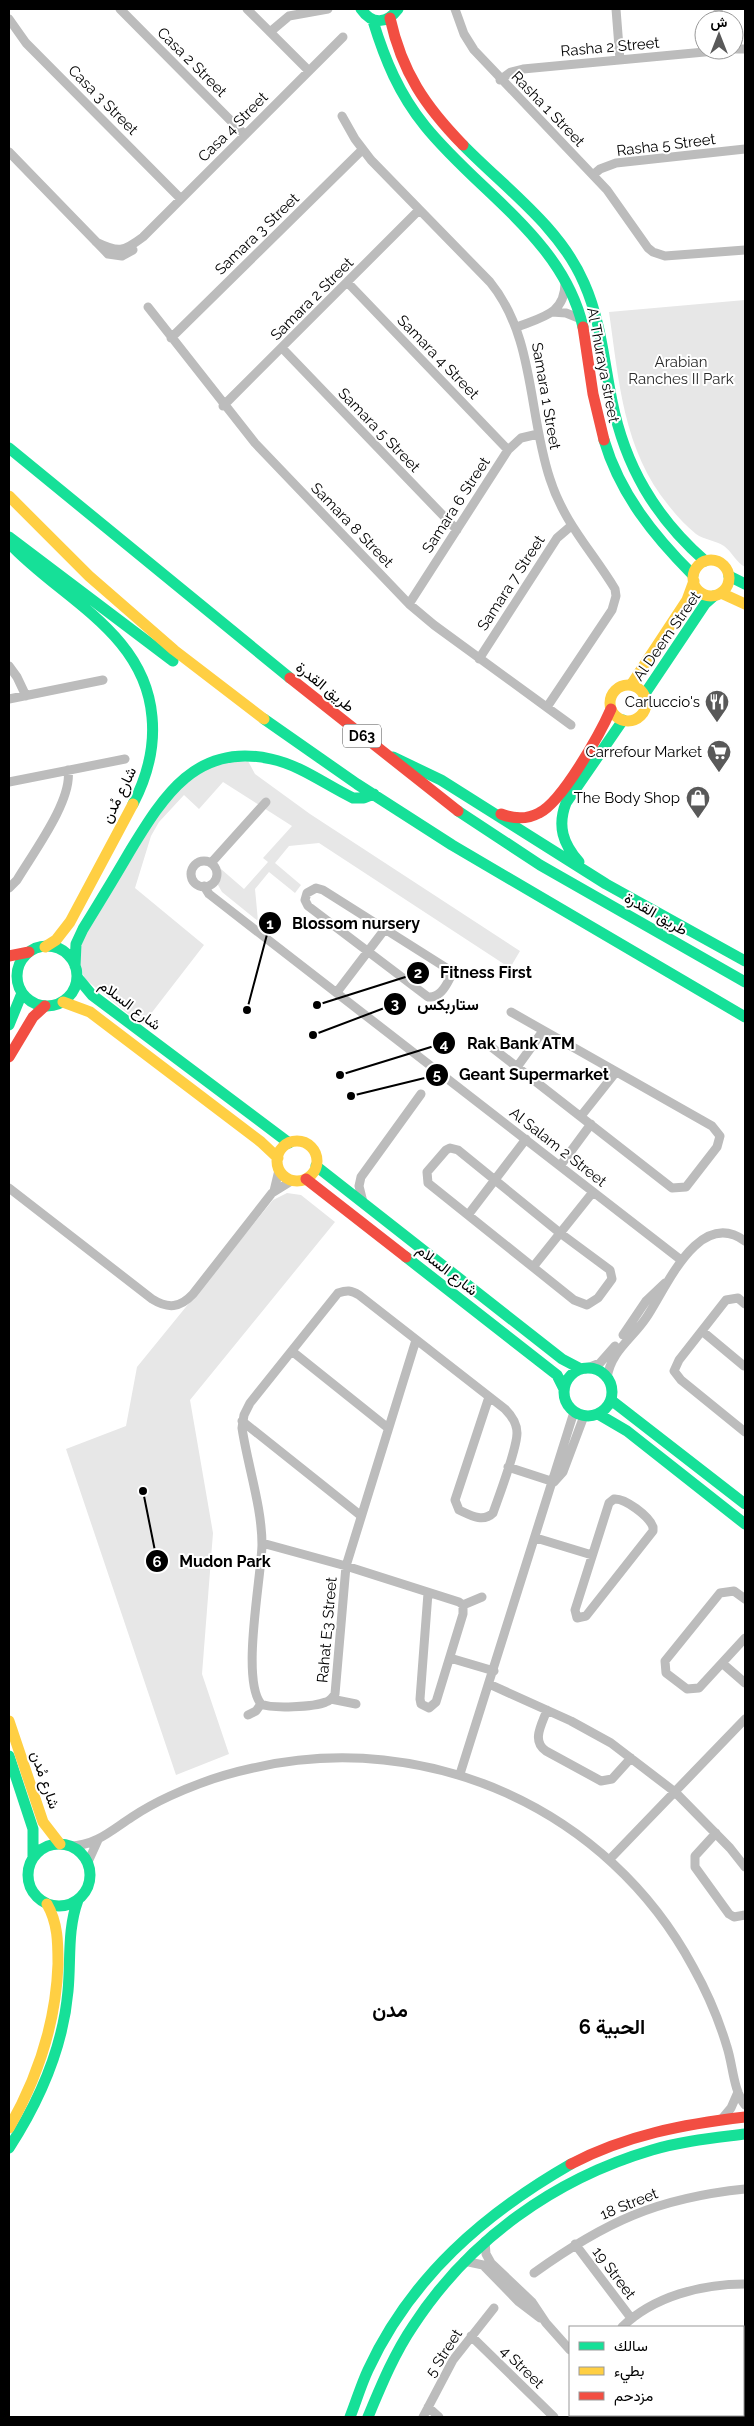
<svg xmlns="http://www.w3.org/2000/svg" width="754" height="2426" viewBox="0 0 754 2426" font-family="Raleway,Vazirmatn,sans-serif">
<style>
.green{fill:#e7e7e7}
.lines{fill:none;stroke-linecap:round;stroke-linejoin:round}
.street{stroke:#bcbcbc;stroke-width:9}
.fast{stroke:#16e098;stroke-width:11}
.slow{stroke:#ffcf43;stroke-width:11}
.jam{stroke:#f24e42;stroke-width:11}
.labels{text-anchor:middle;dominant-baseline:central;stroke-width:4;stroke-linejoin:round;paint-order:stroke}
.shield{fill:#fff;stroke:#4c4c4c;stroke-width:1}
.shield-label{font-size:14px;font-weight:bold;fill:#000}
.street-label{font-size:15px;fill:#000;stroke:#fff}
.park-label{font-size:15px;fill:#2b2b2b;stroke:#fff}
.poi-label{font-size:15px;fill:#000;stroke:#fff;text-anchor:end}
.district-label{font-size:20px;font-weight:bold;fill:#000;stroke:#fff}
.leader{fill:none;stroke:#000;stroke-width:2}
.callout-dot{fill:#000;stroke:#fff;stroke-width:2}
.mark-label{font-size:15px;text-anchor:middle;font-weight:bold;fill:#fff}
.callout-label{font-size:16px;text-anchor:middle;font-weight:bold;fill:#000;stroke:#fff;stroke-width:4;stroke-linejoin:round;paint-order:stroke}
</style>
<rect width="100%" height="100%" fill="#fff"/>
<!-- green -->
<path class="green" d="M745,300V567C736,562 732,552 724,546C715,540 704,540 696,534C686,526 677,516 669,506C623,450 619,381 609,312Z
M248,761L255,774L310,814L520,951L510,968L319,843L289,846L275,863L301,885L295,893L269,872L255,889L258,921L222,892L218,885L221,869L244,889L268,862L263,858L292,826L223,782L199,809L184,795L159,822L151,836L135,888L204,945L143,1024L137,1021L85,979L77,960L80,934L156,808L206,764Z
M287,1193L301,1195L335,1222L190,1400L213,1533L202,1674L229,1754L176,1775L66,1449L126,1426L137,1367L273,1200Z"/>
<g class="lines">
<!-- street -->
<path class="street" d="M120,9L245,135
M247,9L309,71
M455,9L464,34L474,50L607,190L648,248L653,252L665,256L745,250
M616,9L620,60
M718,9L719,20
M9,19L26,43L181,199
M270,32L289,16L328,9
M734,49H745
M500,80L511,72L523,69L726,50
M342,116L355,139L371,160L490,282C535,337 528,413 550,479C564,523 592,551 615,589L616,596L612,610L547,707
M9,152L108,254L122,256L133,250
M593,175L600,169L616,163L745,149
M96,242C119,253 123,252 143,237L343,37
M348,283L508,450
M148,307L255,443L409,604L434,625L571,725
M552,312L566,313L581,319
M517,327C542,317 565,314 565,283
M171,338L362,150
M282,348L457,530
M223,406L419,210
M409,604L508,450L521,438L538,434
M479,659L557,538L571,526
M9,666L17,677L26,696
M9,699L103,680
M9,782L125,759
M191 874a13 13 0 1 1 26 0a13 13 0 1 1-26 0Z
M211,863L266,802
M204,886L209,894L681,1260
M9,888L17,880C33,853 73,800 68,770
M316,888L323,890L448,969L450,978C445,988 439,998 428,997L308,906L305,900L307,893Z
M337,992L385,929
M490,1046L672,1188L686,1187L717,1147L720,1136L712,1126L511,1012
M517,1067L543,1031
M581,1116L616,1072
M450,1148L458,1150L560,1233L610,1270L612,1279L598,1298L587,1305L574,1300L428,1183L427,1172L446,1150Z
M560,1166L591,1124
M9,1188L152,1299C168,1309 180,1308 193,1294L272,1193L293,1180
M274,1191L279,1170
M363,1202L359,1186L361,1177L421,1094
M468,1215L526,1139
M533,1267L593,1192
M745,1304L738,1298L726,1300L679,1360L674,1371L681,1380L745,1432
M702,1331L744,1366
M623,1335L646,1301L665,1283
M416,1340L346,1566L335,1694C333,1697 330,1701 326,1702C314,1707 272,1709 261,1704C241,1679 261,1580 262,1545C262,1507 248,1467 242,1428L244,1415L250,1403L338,1293C347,1290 351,1290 359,1295L505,1409C512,1416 517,1423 517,1433C517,1449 499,1496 493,1513C483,1523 470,1515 459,1510L455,1500L489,1397
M293,1352L388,1428
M585,1369L600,1363L615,1346
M607,1378C611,1351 632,1339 646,1318C666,1289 698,1207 745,1241
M242,1421L360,1515
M508,1467L554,1482
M554,1482L563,1472L584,1416
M614,1499C625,1498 649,1516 653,1527V1531L586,1616L577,1618L575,1610L609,1503Z
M536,1538L592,1555
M262,1543L346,1566L459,1602L463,1605V1614L436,1702L429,1708L421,1704L420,1699L428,1593
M745,1599L734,1591L720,1593L665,1661L666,1673L687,1689L699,1688L745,1638
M463,1605L482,1597
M450,1658L494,1671
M722,1663L745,1683
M489,1684L571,1721L611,1743L675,1792L730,1848L745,1867
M331,1699L356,1704
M547,1710C542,1724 531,1741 546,1751L601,1781L612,1779L631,1758
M248,1715L256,1711L261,1704
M460,1774L574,1412
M716,1833L695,1856V1867L729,1914L734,1917L745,1915
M70,1846C95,1846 112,1830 132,1817C144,1809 157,1802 170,1796C196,1784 225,1774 253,1768C428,1728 608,1809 693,1967C707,1992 719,2020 727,2047C733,2065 733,2090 745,2105
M609,1860L745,1719
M88,1862L98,1840
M721,2120L731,2108L738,2092
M485,2241L486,2254L491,2263L532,2302L546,2323L570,2350
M575,2244L631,2318
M464,2261L483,2265L519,2302L540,2318
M534,2273C605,2222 657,2198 745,2189
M622,2327C654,2296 702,2284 745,2284
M471,2336L554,2417
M428,2407L439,2417
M632,2415L635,2417
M423,2417L453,2360L494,2308"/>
<!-- fast -->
<path class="fast" d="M361,9C372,25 387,24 398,9
M373,21C385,60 399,94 425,126C478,192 563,239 583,327
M463,145C505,188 560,227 584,283C601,321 604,362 612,401C625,466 655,517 705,561
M604,440C620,494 654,536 693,575
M9,448L290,678
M9,537L173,661
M9,543C60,598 145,632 152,717C155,748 147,777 133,804
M729,576L745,584
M644,695L705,604L714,596
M264,719L357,784L452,845L745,1017
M393,757L441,780L606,884L745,961
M458,811L540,865L745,982
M579,862C563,844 557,826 566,803L623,720
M17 976a30 30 0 1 1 60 0a30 30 0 1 1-60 0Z
M75,966L76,944L83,929C99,903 115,877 130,851C163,797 196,742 271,759C300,765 326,785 353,798H364L374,794
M77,977L92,995L289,1143
M9,1025L22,993
M316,1166L562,1359L581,1369
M406,1257L557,1375L564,1389
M564 1392a24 24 0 1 1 48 0a24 24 0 1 1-48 0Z
M611,1400L745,1504
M598,1414L627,1431L745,1524
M9,1756L33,1829V1858
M28 1875a31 31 0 1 1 62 0a31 31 0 1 1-62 0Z
M9,2148C40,2100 63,2048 68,1991C71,1960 67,1930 78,1900
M350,2417C356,2402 361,2385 368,2370C411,2277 484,2214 571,2164
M368,2417C381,2386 394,2354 413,2326C469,2240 554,2179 652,2150C682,2141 714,2138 745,2134"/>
<!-- slow -->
<path class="slow" d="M9,496L89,576L174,650L264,719
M693 578a18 18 0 1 1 36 0a18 18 0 1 1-36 0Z
M721,593L745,604
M631,685L687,600L694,581
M610 703a18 18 0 1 1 36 0a18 18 0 1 1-36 0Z
M45,947L56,940L70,922L133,804
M63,1002L90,1012L261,1142L278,1158
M277 1161a20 20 0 1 1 40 0a20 20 0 1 1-40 0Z
M9,1721L43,1822L60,1844
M9,2128C38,2077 56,2023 58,1964C58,1943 58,1923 47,1904"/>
<!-- jam -->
<path class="jam" d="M390,18C402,72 425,106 463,145
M583,327L593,394L604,440
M290,678L458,811
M501,814C514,819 526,820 539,813C562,802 600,734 611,709
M9,956L29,952
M9,1057L33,1017L45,1006
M306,1179L406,1257
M571,2164C626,2135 685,2124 745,2117"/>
</g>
<!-- icons -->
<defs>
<symbol id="restaurant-pin" viewBox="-11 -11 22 30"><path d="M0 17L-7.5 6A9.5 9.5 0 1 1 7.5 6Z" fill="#595959" stroke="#fff"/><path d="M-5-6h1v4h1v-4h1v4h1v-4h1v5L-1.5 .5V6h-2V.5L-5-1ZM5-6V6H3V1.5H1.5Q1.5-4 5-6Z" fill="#fff"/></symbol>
<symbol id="supermarket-pin" viewBox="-11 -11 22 30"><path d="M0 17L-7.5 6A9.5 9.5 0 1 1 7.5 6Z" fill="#595959" stroke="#fff"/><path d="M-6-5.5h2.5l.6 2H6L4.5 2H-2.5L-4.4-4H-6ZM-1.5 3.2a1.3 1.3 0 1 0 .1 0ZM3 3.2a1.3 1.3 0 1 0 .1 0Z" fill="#fff"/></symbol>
<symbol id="shop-pin" viewBox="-11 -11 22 30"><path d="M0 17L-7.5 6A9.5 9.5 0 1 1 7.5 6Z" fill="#595959" stroke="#fff"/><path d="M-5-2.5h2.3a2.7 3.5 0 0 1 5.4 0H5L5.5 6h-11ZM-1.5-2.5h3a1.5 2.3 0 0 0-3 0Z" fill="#fff"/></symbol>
</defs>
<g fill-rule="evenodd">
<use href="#restaurant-pin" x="703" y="688" width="28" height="38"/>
<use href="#supermarket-pin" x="705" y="738" width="28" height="38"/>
<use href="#shop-pin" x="684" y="784" width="28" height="38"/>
</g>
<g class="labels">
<!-- shield labels -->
<rect class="shield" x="343" y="724.5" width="38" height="23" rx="4"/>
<g class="shield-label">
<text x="362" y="736">D63</text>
</g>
<!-- street labels -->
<g class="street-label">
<text transform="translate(610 47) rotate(-5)">Rasha 2 Street</text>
<text transform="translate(192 62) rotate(45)">Casa 2 Street</text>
<text transform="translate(103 100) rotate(45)">Casa 3 Street</text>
<text transform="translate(548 109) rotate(46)">Rasha 1 Street</text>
<text transform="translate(233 127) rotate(-45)">Casa 4 Street</text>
<text transform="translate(666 145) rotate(-7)">Rasha 5 Street</text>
<text transform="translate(257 234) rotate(-44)">Samara 3 Street</text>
<text transform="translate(312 299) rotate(-45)">Samara 2 Street</text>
<text transform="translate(438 357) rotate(46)">Samara 4 Street</text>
<text transform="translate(603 365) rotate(79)">Al Thuraya street</text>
<text transform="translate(546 396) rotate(80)">Samara 1 Street</text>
<text transform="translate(379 430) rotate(46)">Samara 5 Street</text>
<text transform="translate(456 505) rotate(-57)">Samara 6 Street</text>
<text transform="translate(352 525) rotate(46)">Samara 8 Street</text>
<text transform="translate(511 583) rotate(-57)">Samara 7 Street</text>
<text transform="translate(667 636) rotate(-55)">Al Deem Street</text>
<text transform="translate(325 687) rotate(39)">طريق القدرة</text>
<text transform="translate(119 795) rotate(-64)">شارع مُدن</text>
<text transform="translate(656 914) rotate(30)">طريق القدرة</text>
<text transform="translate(130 1005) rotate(37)">شارع السلام</text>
<text transform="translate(558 1147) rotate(38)">Al Salam 2 Street</text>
<text transform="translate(447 1270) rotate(38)">شارع السلام</text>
<text transform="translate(327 1630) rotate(-85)">Rahat E3 Street</text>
<text transform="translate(45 1780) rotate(71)">شارع مُدن</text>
<text transform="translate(629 2204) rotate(-22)">18 Street</text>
<text transform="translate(614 2273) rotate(53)">19 Street</text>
<text transform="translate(444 2353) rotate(-57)">5 Street</text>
<text transform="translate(522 2367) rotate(44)">4 Street</text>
</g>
<!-- park labels -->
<g class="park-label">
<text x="681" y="362">Arabian<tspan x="681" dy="17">Ranches II Park</tspan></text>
</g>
<!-- poi labels -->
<g class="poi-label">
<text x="700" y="702">Carluccio's</text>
<text x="702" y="752">Carrefour Market</text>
<text x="680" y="798">The Body Shop</text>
</g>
<!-- district labels -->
<g class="district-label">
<text x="390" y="2010">مدن</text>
<text x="612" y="2027">الحبية 6</text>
</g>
</g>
<!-- callouts -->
<path class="leader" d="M247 1010L270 923M317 1005L418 973M313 1035L395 1004M340 1075L444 1043M351 1096L437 1075M143 1491L157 1561"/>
<g class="callout-dot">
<circle cx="247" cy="1010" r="5"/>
<circle cx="317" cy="1005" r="5"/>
<circle cx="313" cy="1035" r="5"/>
<circle cx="340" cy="1075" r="5"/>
<circle cx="351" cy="1096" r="5"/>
<circle cx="143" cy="1491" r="5"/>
<circle cx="270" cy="923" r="12"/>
<circle cx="418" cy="973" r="12"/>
<circle cx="395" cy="1004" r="12"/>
<circle cx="444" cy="1043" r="12"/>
<circle cx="437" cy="1075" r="12"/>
<circle cx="157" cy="1561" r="12"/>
</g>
<g class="mark-label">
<text x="270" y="929">1</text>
<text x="418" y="978">2</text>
<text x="395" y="1009">3</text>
<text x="444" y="1049">4</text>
<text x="437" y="1080">5</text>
<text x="157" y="1567">6</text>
</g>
<g class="callout-label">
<text x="356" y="929">Blossom nursery</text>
<text x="486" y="978">Fitness First</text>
<text x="448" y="1010">ستاربكس</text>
<text x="521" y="1049">Rak Bank ATM</text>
<text x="534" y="1080">Geant Supermarket</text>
<text x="225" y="1567">Mudon Park</text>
</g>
<!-- border -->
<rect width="754" height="2426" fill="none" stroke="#000000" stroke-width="20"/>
<!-- legend -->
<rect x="569" y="2326" width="175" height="90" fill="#ffffff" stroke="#999999"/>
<rect x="579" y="2342" width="25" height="8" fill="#16e098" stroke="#999999"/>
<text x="614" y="2351" font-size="15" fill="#000000">سالك</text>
<rect x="579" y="2367" width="25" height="8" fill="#ffcf43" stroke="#999999"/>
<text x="614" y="2376" font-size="15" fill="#000000">بطيء</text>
<rect x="579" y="2392" width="25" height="8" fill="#f24e42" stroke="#999999"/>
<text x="614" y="2401" font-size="15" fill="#000000">مزدحم</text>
<!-- north arrow -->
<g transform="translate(719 35)"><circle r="24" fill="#ffffff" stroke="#999999"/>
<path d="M0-4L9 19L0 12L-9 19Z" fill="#595959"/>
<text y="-8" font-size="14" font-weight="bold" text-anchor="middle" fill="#000000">ش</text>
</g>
</svg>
